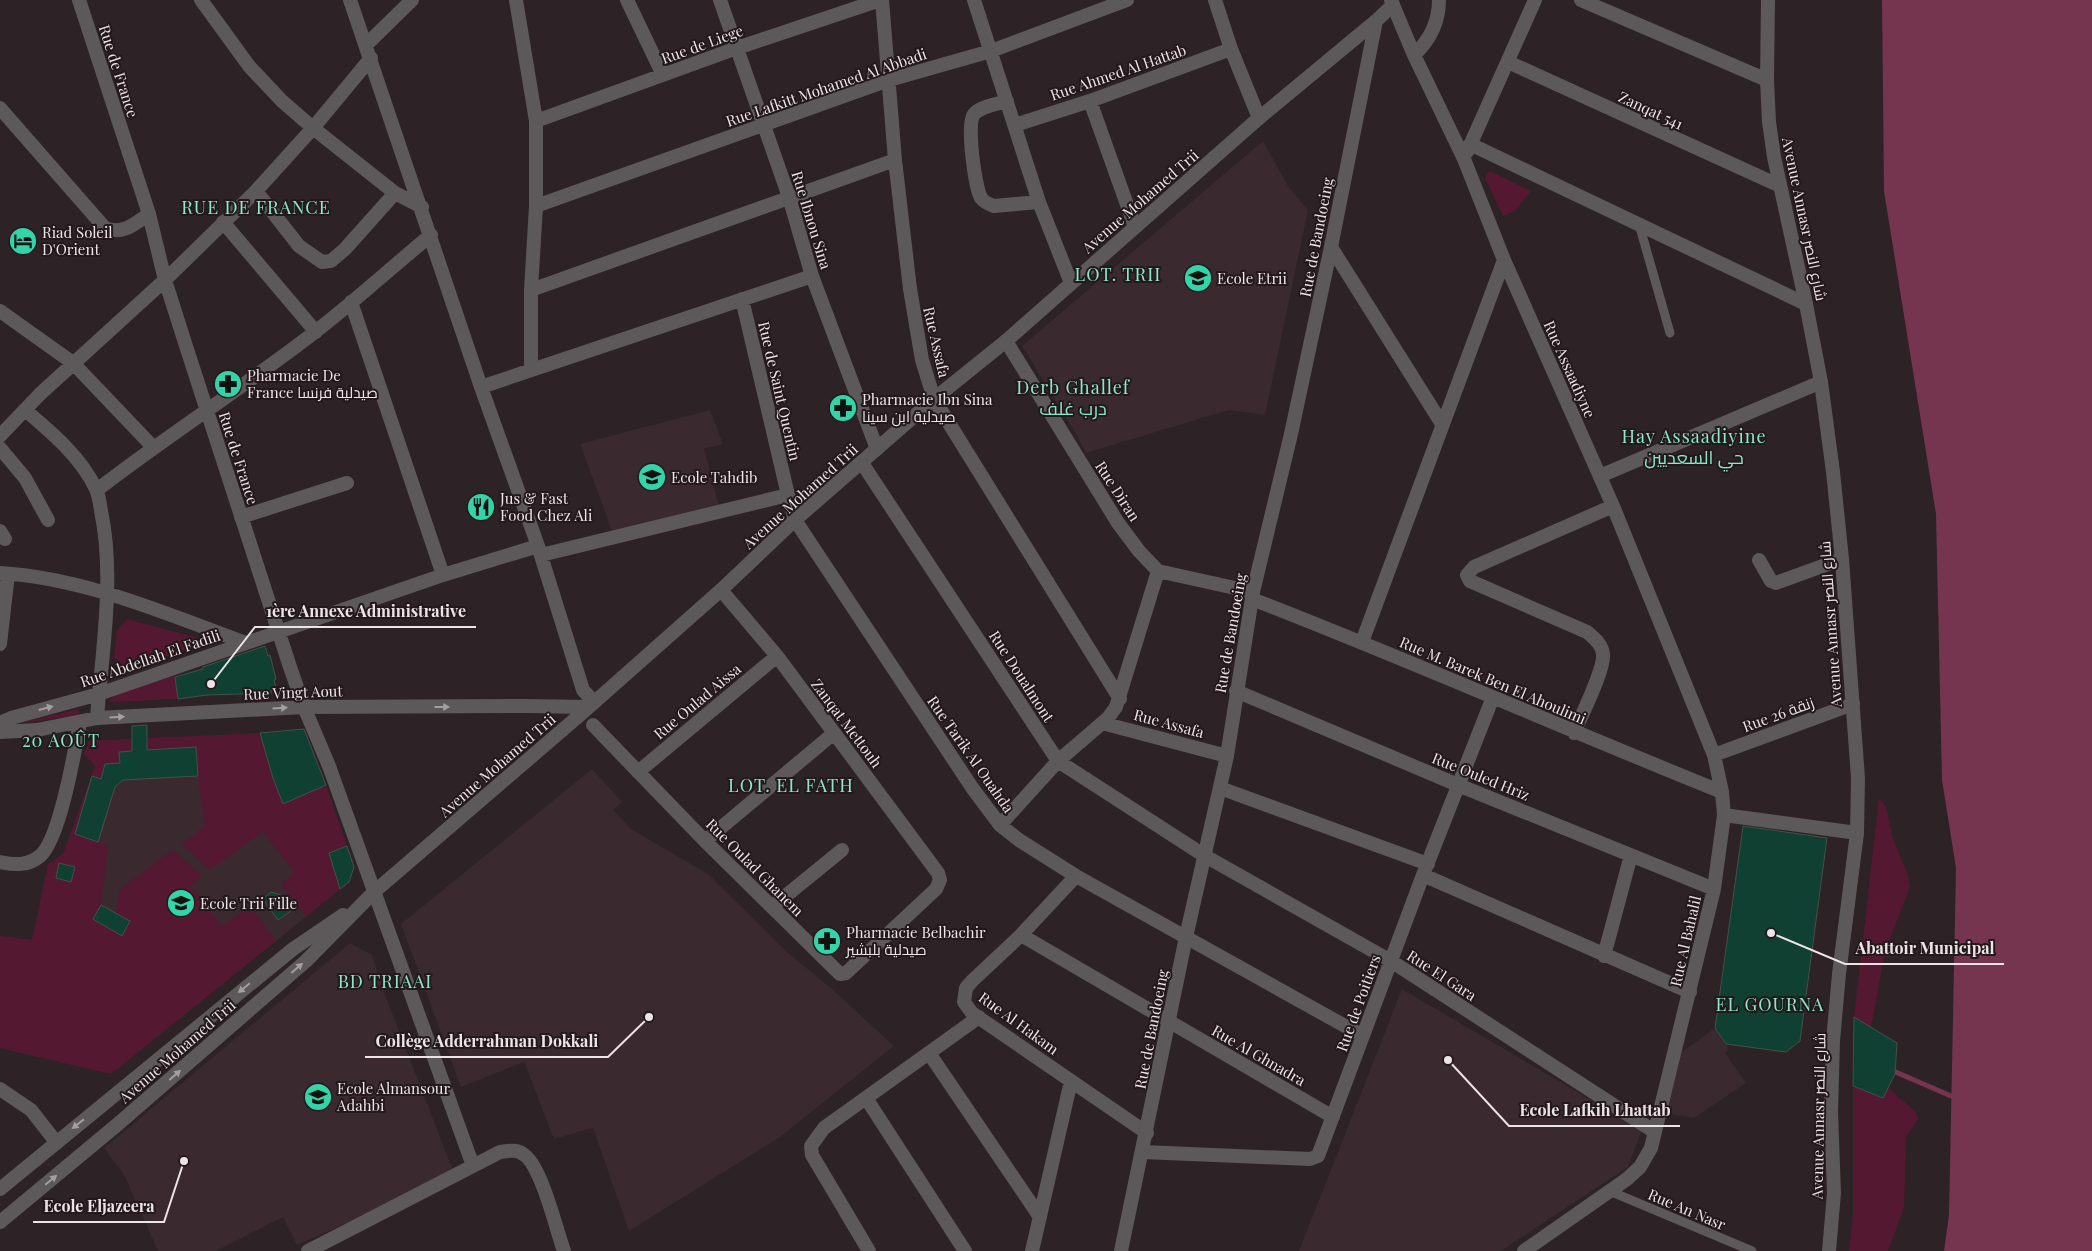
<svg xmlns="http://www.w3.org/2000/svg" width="2092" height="1251" viewBox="0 0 2092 1251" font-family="'Playfair Display',Cairo,serif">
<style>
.built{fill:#3a292f}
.green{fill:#541831}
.water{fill:#76354e}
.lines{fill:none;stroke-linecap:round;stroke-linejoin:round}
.stream{stroke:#76354e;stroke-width:5}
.building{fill:#104032;stroke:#43504b}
.service{stroke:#5d5859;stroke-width:9}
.minor{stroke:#5d5859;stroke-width:14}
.tertiary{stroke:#5d5859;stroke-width:14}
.oneway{fill:#a49ea0}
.labels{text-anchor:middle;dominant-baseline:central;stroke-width:4;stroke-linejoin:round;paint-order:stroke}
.street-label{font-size:15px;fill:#ece4e6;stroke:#23191c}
.poi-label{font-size:15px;fill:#ece4e6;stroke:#23191c;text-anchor:start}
.quarter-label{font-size:18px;letter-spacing:1px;fill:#8be7c7;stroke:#23191c}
.leader{fill:none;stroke:#ece4e6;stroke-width:2}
.callout-dot{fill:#ece4e6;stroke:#23191c;stroke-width:2}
.callout-label{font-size:16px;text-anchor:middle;font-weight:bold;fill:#ece4e6;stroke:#23191c;stroke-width:4;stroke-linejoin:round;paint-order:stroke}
</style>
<rect width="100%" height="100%" fill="#2d2226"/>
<!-- built -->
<path class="built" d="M1263,141L1288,186L1308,210L1265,415L1229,410L1086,453L1075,432L1022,346Z
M710,410L723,444L704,449L719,506L612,531L580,444Z
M260,733L274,779L283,803L326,785L354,867L349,882L111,1074L0,1048V936L32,940L48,864L63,854L95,766L84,754L89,741Z
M592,769L622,802L613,810L631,829L708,874L787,952L832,989L894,1046L780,1137L629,1231L593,1128L554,1139L524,1062L461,1087L401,924Z
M350,943L372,955L382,987L452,1168L441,1181L297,1245L283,1217L216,1251H158L124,1175L104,1148Z
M1402,989L1642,1130L1628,1167L1501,1251H1299Z
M1715,1028L1729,1050L1725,1053L1746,1083L1694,1118L1665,1113L1679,1054Z"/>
<!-- green -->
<path class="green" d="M1488,172H1492L1531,191L1515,211L1503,216L1485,178Z
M127,619L198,638L200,643L198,646L133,668L125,667L114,657L117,630Z
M175,675L178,699L110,702V700L115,695Z
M78,709L79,715L16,724Z
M260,733L274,779L313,790L326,785L347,846L329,853L340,889L306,917L281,884L294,873L263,831L210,870L182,844L205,826L198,776L196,747L119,752L120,763L105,764L101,779L92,776L75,834L108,846L101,905L94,919L122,935L130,921L116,913L120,889L173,850L202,876L190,885L222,926L250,906L276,941L111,1074L0,1048V936L32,940L48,864L63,854L95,766L84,754L89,741Z
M1879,798L1886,807L1893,839L1908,875L1910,887L1885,952L1871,1028L1854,1017Z
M1853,1086L1883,1098L1888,1088L1916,1112L1918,1119L1906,1138L1904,1208L1888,1251H1849L1853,1215Z"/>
<!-- water -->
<path class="water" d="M1882,0H2092V1251H1944L1949,1215L1956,868L1942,780L1936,514L1884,191Z"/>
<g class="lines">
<!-- stream -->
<path class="stream" d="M1891,1070L1951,1096"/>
</g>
<!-- building -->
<path class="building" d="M265,646L268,656L270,655L276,679L274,680L276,688L271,689L272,693L207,695L178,699L175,677L203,669V667Z
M147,725V750L196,747L198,776L123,780L115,787L98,842L75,834L92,776L101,779L105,764L120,763L119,752L132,751V726Z
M304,729L326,785L283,804L273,778L260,733Z
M1743,826L1827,838L1800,1041L1786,1052L1726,1044L1715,1028Z
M347,846L354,867L349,882L340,889L329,853Z
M59,863L75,867L71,882L56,878Z
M271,892L281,895L292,910L278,920L263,899Z
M101,905L130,921L122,936L93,919Z
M1854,1017L1897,1043L1895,1074L1883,1098L1853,1086Z"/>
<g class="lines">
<!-- service -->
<path class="service" d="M1639,224L1670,333
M1612,1192L1752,1251"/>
<!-- minor -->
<path class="minor" d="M79,0L149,214L165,280L186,346L290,667L304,707L329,766L473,1166
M201,0L249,66L282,101L313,128L395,193L422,207
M350,0L481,387L538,546L583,690L594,702
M516,0L536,121V206L531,290V370
M627,0L663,75
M720,0L789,197L812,276L877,449
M882,0L895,160L910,289L922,360L934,399L1120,699
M974,0L1039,202L1071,283
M1215,0L1231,49L1259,118
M1581,0L1767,80
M1393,5L1414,55L1464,159L1504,260L1613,506L1714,755L1722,792L1724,815L1714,889L1651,1148L1640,1167L1627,1179L1524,1251
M366,45L412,0
M1414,55C1430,40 1439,22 1439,0
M1508,62L1780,186
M1007,101C998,104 981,106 974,114C966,123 975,187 981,198C985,203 989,204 994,206L1039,202
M1090,101L1135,227
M0,108L105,228C124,235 134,224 149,214
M536,121L737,48L880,0
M1015,125L1090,101L1231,49
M1470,144L1806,304
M1467,152L1535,0
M256,191L299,246L322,262L331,261L345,249L395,193
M536,206L889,80L991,51L1127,0
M223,222L316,332
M1331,247L1442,424
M531,290L895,160
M742,299L788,495L795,520L973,789L1000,825L1019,840L1076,876L1363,1036
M351,302L443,575
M0,311L73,363L153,447
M1006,341L1118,523L1139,551L1158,571L1253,592
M481,387L812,276
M25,410C51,432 81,457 96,489C99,496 100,504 101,511C115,576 102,652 97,718
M0,436L40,394L165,280L256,191L313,128L371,58
M0,448L25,478L48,520
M862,463L1058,761L1205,856L1391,961L1655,1132
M1600,476L1821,382
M97,490C168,435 244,387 315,332C355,301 392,267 431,235
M241,517L347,483
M0,531L5,539
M541,555L788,495
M1759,560L1771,581L1776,583L1842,559
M0,573C85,578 167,614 246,643
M1252,599C1410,660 1565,729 1722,792
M1362,642L1504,260
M0,644L8,574
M1236,691L1458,785L1714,889
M0,723L11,718L99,694L443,575L538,546
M1102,723L1227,756
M593,725L705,841L840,974L846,973L936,889L940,880L938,873L777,656L721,590
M0,732L37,730L97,718L304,707L525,706L588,707
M1574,733C1581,716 1605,669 1603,654C1602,644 1594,638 1587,632L1470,581L1467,575L1474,567L1613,506
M1714,755L1853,704
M638,772L777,656
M1220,788L1428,864
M1724,815L1857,833
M1000,825L1058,761L1108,718L1116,707L1158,571
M705,841L834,733
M0,862C15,865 28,866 40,856C60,839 75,750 80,722
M1423,875L1690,992
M1076,876L1021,935L972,981L966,988L964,1002L972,1013L1147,1133
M772,907L842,850
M1021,935L1333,1117
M1604,956L1631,855
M929,1053L1040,1217
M0,1089L31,1110L56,1142
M866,1098L965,1251
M1143,1152L1310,1159L1318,1156L1423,875L1493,697
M308,1251L500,1152C509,1151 516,1149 523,1154C541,1164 556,1229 564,1251
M869,1251L812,1155L811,1146L824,1128L979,1017
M1032,1251L1071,1081"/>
<!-- tertiary -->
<path class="tertiary" d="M1768,0L1767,80L1769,122L1774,157L1806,304L1821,382L1833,472L1842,559L1858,778L1857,833L1839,974L1833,1041L1831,1111L1834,1193L1829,1251
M0,1189L293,949L343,915
M0,1222L118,1124L306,961L374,892L581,714L721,590L795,520L934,399L1006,341L1259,118L1376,21L1393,5L1391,0
M1121,1251L1186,937L1227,756L1253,592L1291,434L1331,247L1376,21"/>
</g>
<!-- one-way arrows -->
<defs><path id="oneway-solid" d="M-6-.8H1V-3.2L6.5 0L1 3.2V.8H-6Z" transform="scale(1.25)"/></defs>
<g class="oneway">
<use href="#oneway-solid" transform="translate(442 707)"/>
<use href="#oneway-solid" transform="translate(46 708) rotate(-15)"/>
<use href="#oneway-solid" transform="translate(280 708) rotate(-3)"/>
<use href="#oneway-solid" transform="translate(117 717) rotate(-3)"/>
<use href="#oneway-solid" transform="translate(297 968) rotate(-41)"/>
<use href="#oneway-solid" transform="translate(244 988) rotate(141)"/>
<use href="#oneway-solid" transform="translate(175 1075) rotate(-41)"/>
<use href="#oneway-solid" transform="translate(78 1124) rotate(142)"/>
<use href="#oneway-solid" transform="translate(51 1180) rotate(-40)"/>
</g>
<!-- icons -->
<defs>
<symbol id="hotel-disc" viewBox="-11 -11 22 22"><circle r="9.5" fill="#33d4a8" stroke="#23191c"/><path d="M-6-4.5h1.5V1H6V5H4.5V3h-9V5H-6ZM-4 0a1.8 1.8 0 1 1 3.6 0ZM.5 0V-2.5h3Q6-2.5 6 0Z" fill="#111"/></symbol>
<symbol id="school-disc" viewBox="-11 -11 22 22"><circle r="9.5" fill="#33d4a8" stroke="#23191c"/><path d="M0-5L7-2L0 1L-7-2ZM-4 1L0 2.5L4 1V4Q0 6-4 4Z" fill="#111"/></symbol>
<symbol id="pharmacy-disc" viewBox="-11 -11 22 22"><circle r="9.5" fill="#33d4a8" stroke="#23191c"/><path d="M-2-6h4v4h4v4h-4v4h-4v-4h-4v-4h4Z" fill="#111"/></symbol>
<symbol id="restaurant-disc" viewBox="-11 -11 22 22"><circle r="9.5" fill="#33d4a8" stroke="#23191c"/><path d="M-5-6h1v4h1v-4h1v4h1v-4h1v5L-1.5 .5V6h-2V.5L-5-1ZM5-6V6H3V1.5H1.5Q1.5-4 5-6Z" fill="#111"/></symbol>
</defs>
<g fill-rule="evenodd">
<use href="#hotel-disc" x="7" y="225" width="32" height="32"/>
<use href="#school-disc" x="1182" y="262" width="32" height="32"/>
<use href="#pharmacy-disc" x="212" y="368" width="32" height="32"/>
<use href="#pharmacy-disc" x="827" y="392" width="32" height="32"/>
<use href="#school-disc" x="636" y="461" width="32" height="32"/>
<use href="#restaurant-disc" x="465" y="491" width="32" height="32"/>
<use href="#school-disc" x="165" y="887" width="32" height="32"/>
<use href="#pharmacy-disc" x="811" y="925" width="32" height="32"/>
<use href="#school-disc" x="302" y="1081" width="32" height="32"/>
</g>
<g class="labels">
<!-- street labels -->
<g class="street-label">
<text transform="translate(702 44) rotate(-20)">Rue de Liege</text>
<text transform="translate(119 71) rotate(72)">Rue de France</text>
<text transform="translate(1118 72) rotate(-19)">Rue Ahmed Al Hattab</text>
<text transform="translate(826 87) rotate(-19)">Rue Lafkitt Mohamed Al Abbadi</text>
<text transform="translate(1651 110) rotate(25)">Zanqat 541</text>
<text transform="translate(1140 201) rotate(-41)">Avenue Mohamed Trii</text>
<text transform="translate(1805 219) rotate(78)">Avenue Annasr شارع النصر</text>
<text transform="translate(812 220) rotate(73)">Rue Ibnou Sina</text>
<text transform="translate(1316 237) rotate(-79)">Rue de Bandoeing</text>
<text transform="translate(937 342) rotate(77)">Rue Assafa</text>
<text transform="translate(1570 369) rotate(66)">Rue Assaadiyne</text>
<text transform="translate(780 391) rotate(77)">Rue de Saint Quentin</text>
<text transform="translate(239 458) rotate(72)">Rue de France</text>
<text transform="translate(1118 491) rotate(57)">Rue Diran</text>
<text transform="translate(800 496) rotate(-42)">Avenue Mohamed Trii</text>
<text transform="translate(1830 624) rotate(-94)">Avenue Annasr شارع النصر</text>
<text transform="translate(1230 633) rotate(-80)">Rue de Bandoeing</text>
<text transform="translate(150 658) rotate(-19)">Rue Abdellah El Fadili</text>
<text transform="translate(1022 676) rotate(57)">Rue Doualmont</text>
<text transform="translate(1493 680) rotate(23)">Rue M. Barek Ben El Ahoulimi</text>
<text transform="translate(293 692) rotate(-2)">Rue Vingt Aout</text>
<text transform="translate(697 701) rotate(-40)">Rue Oulad Aissa</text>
<text transform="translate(1778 714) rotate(-20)">Rue 26 زنقة</text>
<text transform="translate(847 723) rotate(53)">Zanqat Mettouh</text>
<text transform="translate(1169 723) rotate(15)">Rue Assafa</text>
<text transform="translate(971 754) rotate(55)">Rue Tarik Al Ouahda</text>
<text transform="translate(497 765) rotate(-41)">Avenue Mohamed Trii</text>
<text transform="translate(1481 776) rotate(22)">Rue Ouled Hriz</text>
<text transform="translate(755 867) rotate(45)">Rue Oulad Ghanem</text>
<text transform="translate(1685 941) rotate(-77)">Rue Al Bahalil</text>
<text transform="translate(1442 975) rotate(33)">Rue El Gara</text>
<text transform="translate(1358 1003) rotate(-70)">Rue de Poitiers</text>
<text transform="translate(1019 1023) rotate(36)">Rue Al Hakam</text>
<text transform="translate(1151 1029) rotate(-79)">Rue de Bandoeing</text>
<text transform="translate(177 1051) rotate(-41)">Avenue Mohamed Trii</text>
<text transform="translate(1259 1055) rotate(30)">Rue Al Ghnadra</text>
<text transform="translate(1818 1116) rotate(-89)">Avenue Annasr شارع النصر</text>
<text transform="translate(1687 1209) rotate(23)">Rue An Nasr</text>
</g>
<!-- poi labels -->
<g class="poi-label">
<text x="42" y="232">Riad Soleil<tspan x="42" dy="17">D'Orient</tspan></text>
<text x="1217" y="278">Ecole Etrii</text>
<text x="247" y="375">Pharmacie De<tspan x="247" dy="17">France صيدلية فرنسا</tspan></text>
<text x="862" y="399">Pharmacie Ibn Sina<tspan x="862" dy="17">صيدلية ابن سينا</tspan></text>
<text x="671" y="477">Ecole Tahdib</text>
<text x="500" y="498">Jus &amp; Fast<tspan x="500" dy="17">Food Chez Ali</tspan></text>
<text x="200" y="903">Ecole Trii Fille</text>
<text x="846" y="932">Pharmacie Belbachir<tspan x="846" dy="17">صيدلية بلبشير</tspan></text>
<text x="337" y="1088">Ecole Almansour<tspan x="337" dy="17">Adahbi</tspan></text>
</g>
<!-- quarter labels -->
<g class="quarter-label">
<text x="256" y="207">RUE DE FRANCE</text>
<text x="1118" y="274">LOT. TRII</text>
<text x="1073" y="387">Derb Ghallef<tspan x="1073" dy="21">درب غلف</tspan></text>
<text x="1694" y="436">Hay Assaadiyine<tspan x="1694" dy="21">حي السعديين</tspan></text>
<text x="61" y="740">20 AOÛT</text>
<text x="791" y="785">LOT. EL FATH</text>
<text x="385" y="981">BD TRIAAI</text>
<text x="1770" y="1004">EL GOURNA</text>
</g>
</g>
<!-- callouts -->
<path class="leader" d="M211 684L255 627H476M1771 933L1845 964H2004M649 1017L608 1057H365M1448 1060L1509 1126H1680M184 1161L164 1222H33"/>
<g class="callout-dot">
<circle cx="211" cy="684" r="5"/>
<circle cx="1771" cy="933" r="5"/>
<circle cx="649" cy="1017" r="5"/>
<circle cx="1448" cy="1060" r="5"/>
<circle cx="184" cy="1161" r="5"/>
</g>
<g class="callout-label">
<text x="366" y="617">1ère Annexe Administrative</text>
<text x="1925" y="954">Abattoir Municipal</text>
<text x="487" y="1047">Collège Adderrahman Dokkali</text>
<text x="1595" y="1116">Ecole Lafkih Lhattab</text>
<text x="99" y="1212">Ecole Eljazeera</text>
</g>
</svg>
